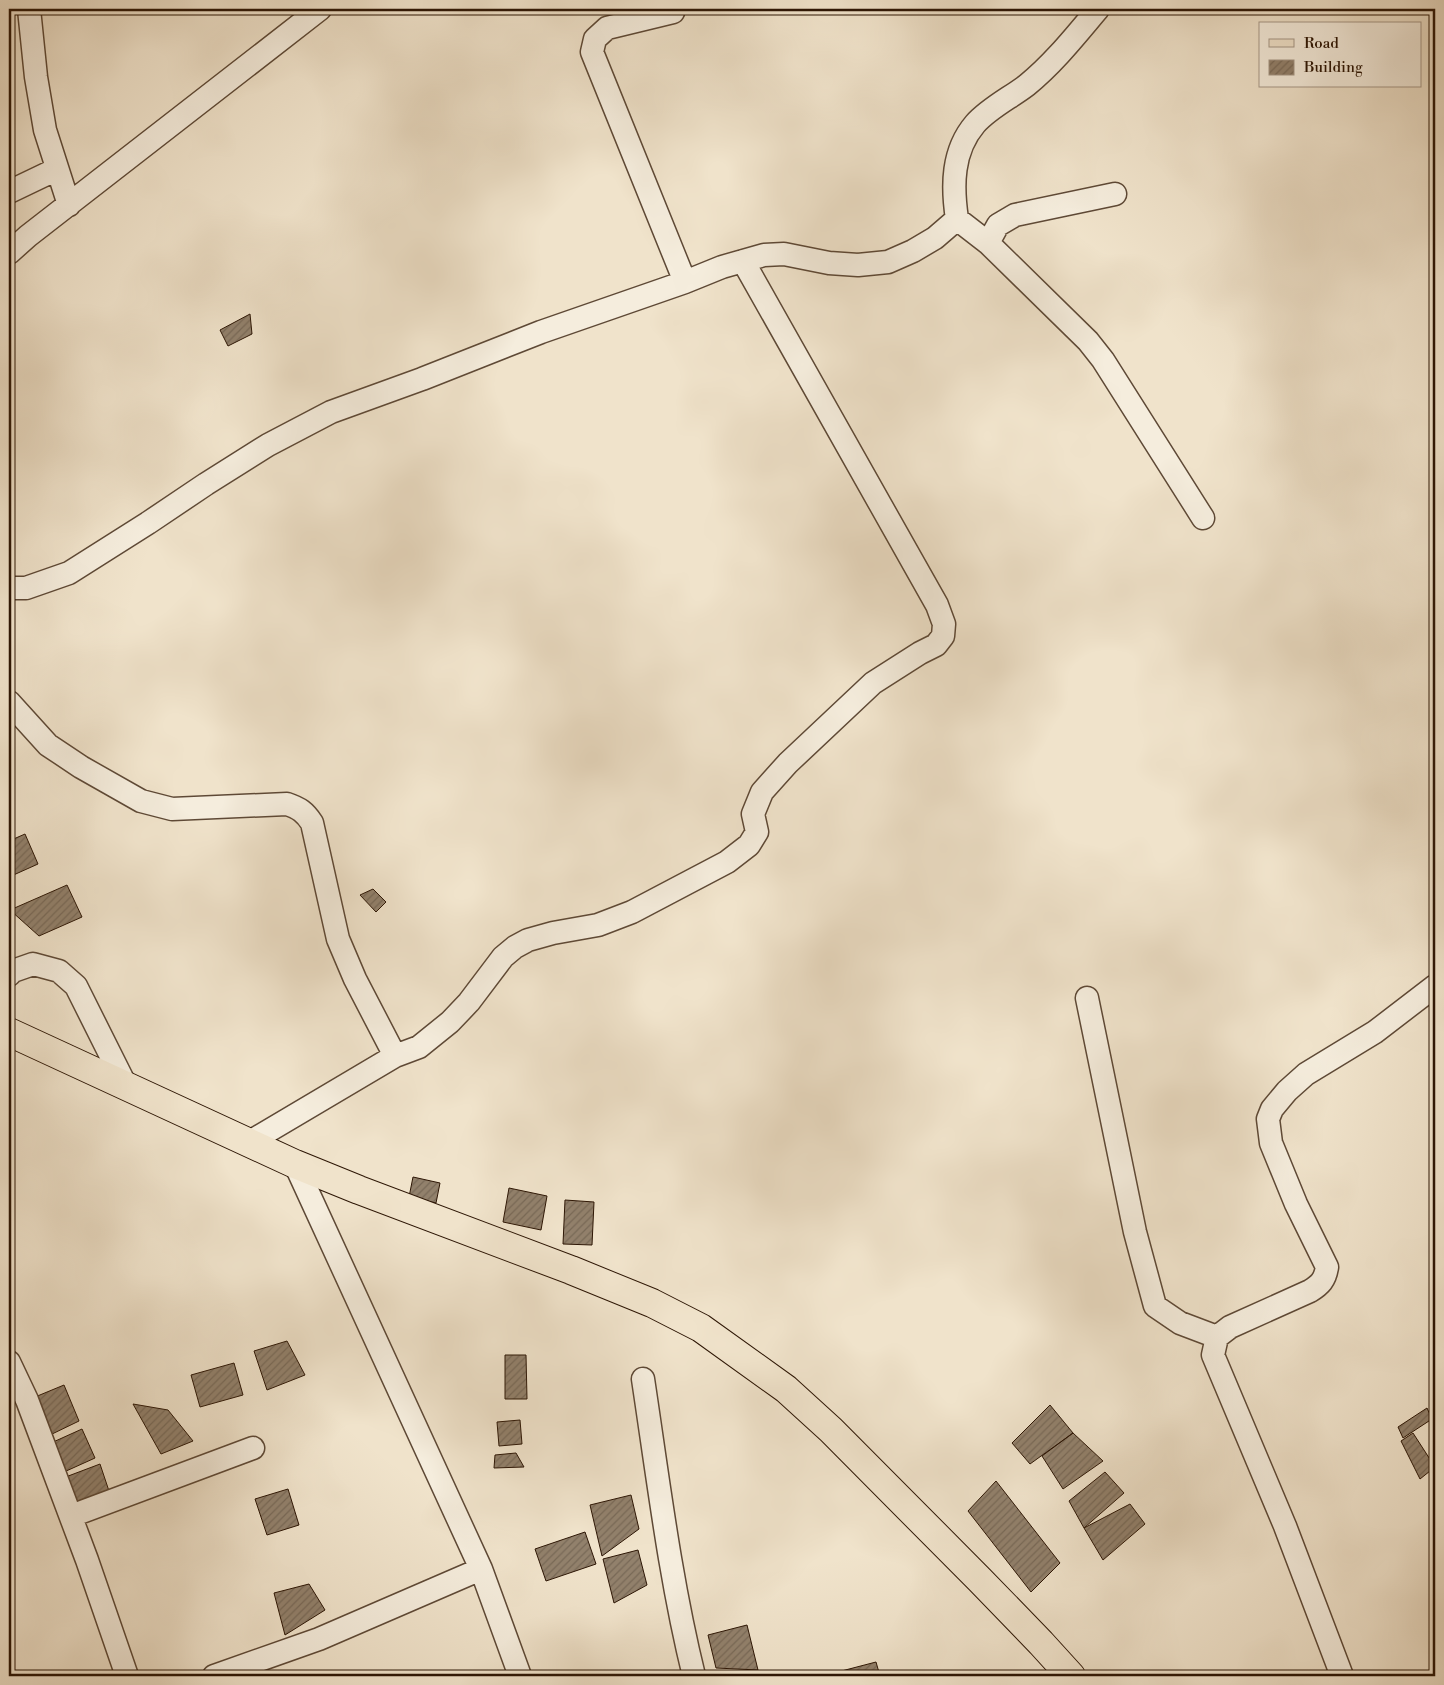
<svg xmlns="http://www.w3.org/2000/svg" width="1444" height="1685" viewBox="0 0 1444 1685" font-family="'Libre Bodoni',serif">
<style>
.building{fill:url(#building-hatch);stroke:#2d1605}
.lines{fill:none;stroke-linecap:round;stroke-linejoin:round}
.minor-casing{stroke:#5e4936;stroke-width:25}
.major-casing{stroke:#2d1605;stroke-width:30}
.minor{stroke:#f5eddd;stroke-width:22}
.major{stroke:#f0e3cb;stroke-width:28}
</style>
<defs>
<pattern id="building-hatch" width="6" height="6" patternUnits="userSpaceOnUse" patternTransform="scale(1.25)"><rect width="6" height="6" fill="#92816c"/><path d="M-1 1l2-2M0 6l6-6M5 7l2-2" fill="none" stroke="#786957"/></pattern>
</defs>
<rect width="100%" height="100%" fill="#f0e3cb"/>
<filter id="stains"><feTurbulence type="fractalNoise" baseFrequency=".004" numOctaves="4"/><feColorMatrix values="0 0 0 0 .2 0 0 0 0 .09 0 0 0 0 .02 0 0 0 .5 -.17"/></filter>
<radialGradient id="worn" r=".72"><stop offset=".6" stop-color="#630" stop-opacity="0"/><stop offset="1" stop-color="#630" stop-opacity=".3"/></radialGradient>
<!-- building -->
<path class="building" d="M250,314L252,334L228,346L220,330Z
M25,834L38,864L9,877V841Z
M67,885L82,917L39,936L10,910Z
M373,889L386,902L376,912L360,895Z
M413,1177L440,1183L436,1203L409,1197Z
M509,1188L547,1196L541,1230L503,1222Z
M565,1200L594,1202L592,1245L563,1244Z
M287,1341L305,1375L267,1390L254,1351Z
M505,1355H526L527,1399H505Z
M234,1363L243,1395L200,1407L191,1375Z
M64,1385L79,1421L50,1435L35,1397Z
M133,1404L168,1410L193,1441L161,1454Z
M1050,1405L1073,1433L1030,1464L1012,1443Z
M1427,1408L1432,1419L1403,1438L1398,1427Z
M520,1420L522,1444L499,1446L497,1422Z
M82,1429L95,1458L64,1472L51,1443Z
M1073,1433L1103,1461L1063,1489L1042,1456Z
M1413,1433L1435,1467L1420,1479L1401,1441Z
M516,1453L524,1467L494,1468L495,1455Z
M100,1464L109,1491L72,1504L63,1478Z
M1105,1472L1124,1493L1084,1528L1069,1501Z
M996,1481L1060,1563L1031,1592L968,1511Z
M288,1489L299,1525L267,1535L255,1499Z
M631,1495L639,1529L602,1556L590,1505Z
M1130,1504L1145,1524L1103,1560L1084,1528Z
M585,1532L596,1564L546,1581L535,1549Z
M638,1550L647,1585L614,1603L603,1559Z
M309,1584L325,1610L285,1635L274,1593Z
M747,1625L758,1670L716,1668L708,1635Z
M876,1662L880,1676H831L830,1674Z"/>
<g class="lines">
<defs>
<path id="minor" d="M29,9L36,77L45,130L69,205
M673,12L607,28L595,39L592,52L685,282
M9,192L57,169
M957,219L988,243L1088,341L1103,360L1203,518
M988,243L998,225L1015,215L1115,194
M9,253L28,236L320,9
M9,588H26L69,573L148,523L206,484L268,445L331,412L422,379L541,332L685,282L722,267L764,255L784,254L829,263L858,265L888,262L913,251L935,238L957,219C952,186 952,151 975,124C989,108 1010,98 1027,85C1054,63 1076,35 1098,9
M9,702L48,745L81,767L141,801L172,809L287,804C299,808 305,812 312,823L338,939L355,979L395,1056
M9,975L13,971L33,964L59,971L76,986L126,1086
M1087,998L1135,1232L1155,1306L1180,1323L1217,1337
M248,1143L395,1056L419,1047L450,1022L469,1002L503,957L515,947L528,940L553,933L598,925L632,912L727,862L749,845L757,832L753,814L762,792L788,763L873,683L920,653L936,645L943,636L944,624L937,605L743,261
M295,1164L481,1569L520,1676
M9,1362L27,1400L87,1560L127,1676
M643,1379C658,1478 670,1579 694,1676
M71,1516L253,1448
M214,1676L319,1639L481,1569
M1342,1676L1285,1526L1213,1355L1217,1337L1230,1327L1310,1291C1320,1285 1325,1280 1327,1267L1296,1204L1271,1143L1268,1119L1272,1109L1287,1091L1306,1074L1375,1032L1435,986"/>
<path id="major" d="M9,1032L295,1164L359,1190L571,1270L652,1303L701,1328L786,1389L831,1430L980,1580L1041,1643L1071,1676"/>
</defs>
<!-- minor casing -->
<use href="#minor" class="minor-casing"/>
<!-- major casing -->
<use href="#major" class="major-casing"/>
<!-- minor -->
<use href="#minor" class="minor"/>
<!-- major -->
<use href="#major" class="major"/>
</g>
<!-- margin -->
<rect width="1444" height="1685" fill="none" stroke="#f0e3cb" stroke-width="30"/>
<rect x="10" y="10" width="1424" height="1665" fill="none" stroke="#2d1605" stroke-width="2.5"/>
<rect x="15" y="15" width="1414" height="1655" fill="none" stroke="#2d1605"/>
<!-- legend -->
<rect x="1259" y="22" width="162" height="65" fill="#f5eddd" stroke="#a59787"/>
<rect x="1269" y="39" width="25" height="8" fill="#f0e3cb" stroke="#a59787"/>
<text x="1304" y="48" font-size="15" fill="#2d1605">Road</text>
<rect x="1269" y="60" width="25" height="15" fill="url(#building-hatch)" stroke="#a59787"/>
<text x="1304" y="72" font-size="15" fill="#2d1605">Building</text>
<rect width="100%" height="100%" filter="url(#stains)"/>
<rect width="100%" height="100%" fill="url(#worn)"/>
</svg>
